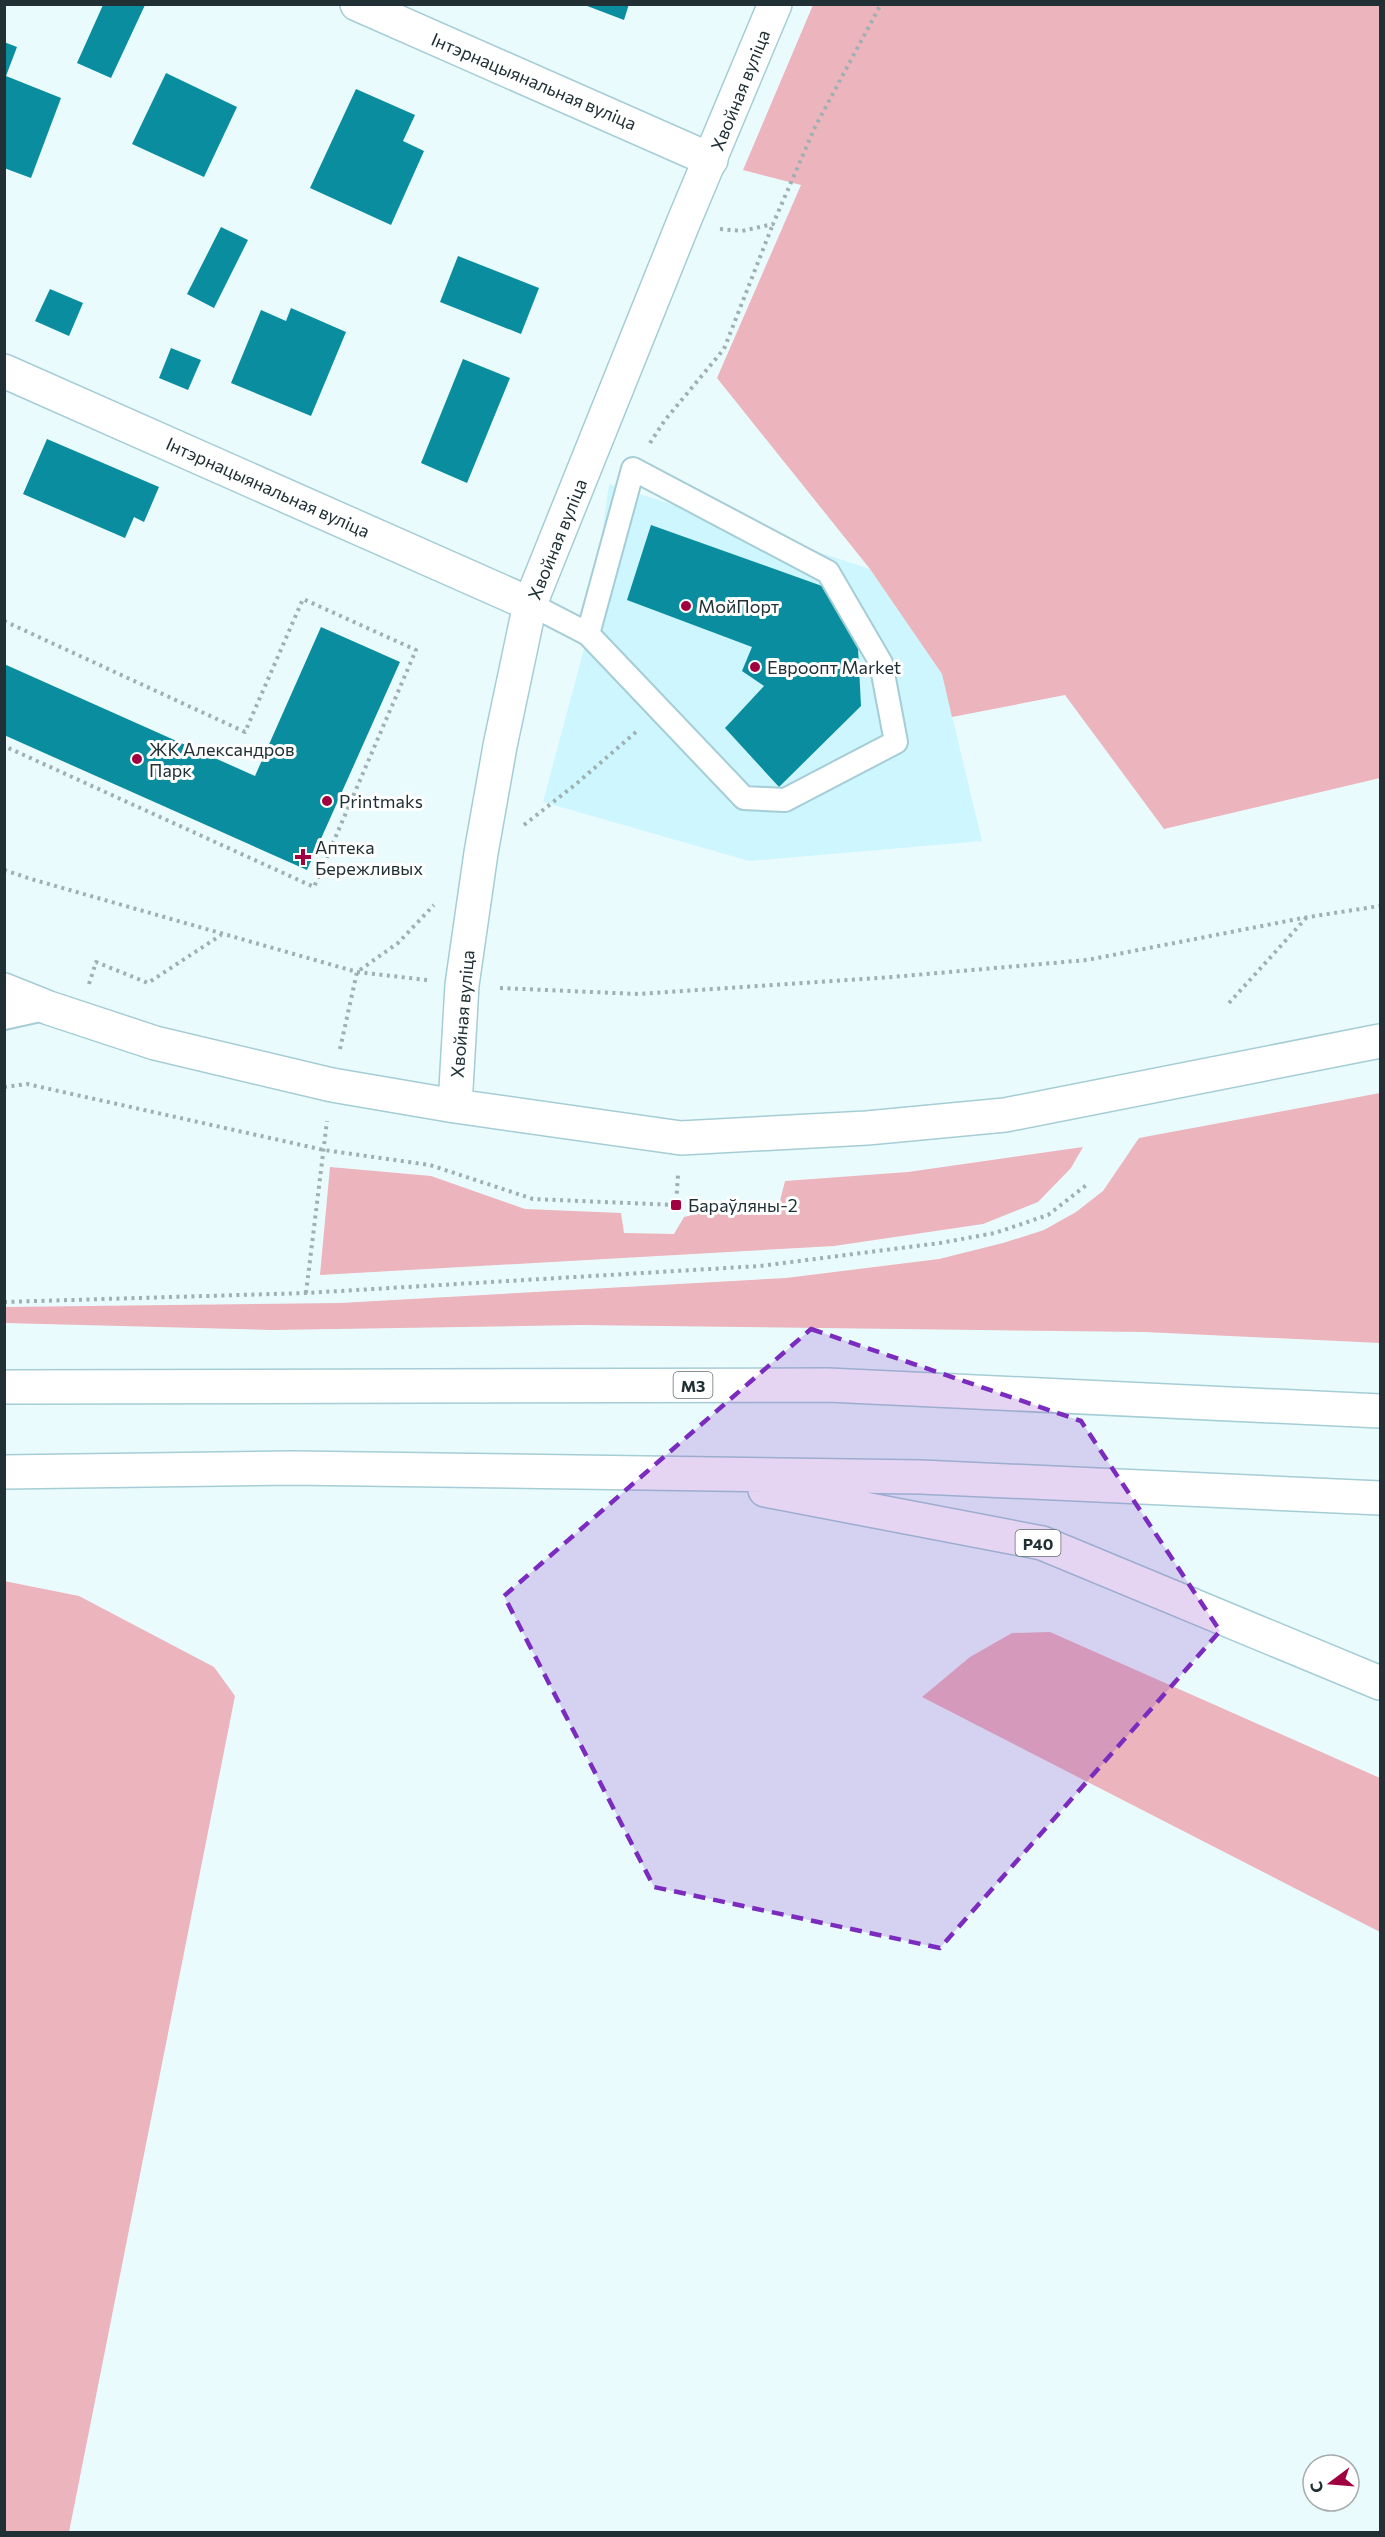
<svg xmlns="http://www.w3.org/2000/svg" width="1385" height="2537" viewBox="0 0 1385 2537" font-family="Commissioner,sans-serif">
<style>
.built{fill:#cef6fe}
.green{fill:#ecb4bc}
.building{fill:#098d9f}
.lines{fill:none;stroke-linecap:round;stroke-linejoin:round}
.lane-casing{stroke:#a5cdd5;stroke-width:26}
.street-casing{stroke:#a5cdd5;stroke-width:36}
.secondary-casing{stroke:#a5cdd5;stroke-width:36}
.highway-casing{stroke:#a5cdd5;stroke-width:36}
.path{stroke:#9fb0b3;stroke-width:4;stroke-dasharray:3 4.5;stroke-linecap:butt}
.lane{stroke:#fff;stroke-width:22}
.street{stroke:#fff;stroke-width:33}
.secondary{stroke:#fff;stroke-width:33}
.highway{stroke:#fff;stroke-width:33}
.marked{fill:#7b2cbf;fill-opacity:0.2;stroke:#7b2cbf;stroke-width:4.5;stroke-dasharray:12 8;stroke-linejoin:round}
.poi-dot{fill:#a00240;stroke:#fff;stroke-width:2}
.labels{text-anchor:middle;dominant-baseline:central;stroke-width:6;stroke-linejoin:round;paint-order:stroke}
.shield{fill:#fff;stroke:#636e71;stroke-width:1.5}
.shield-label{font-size:16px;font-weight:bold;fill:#203034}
.street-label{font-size:18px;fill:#203034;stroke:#fff}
.poi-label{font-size:18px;fill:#203034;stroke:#fff;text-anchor:start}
</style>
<rect width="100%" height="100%" fill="#eafbfe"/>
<!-- built -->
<path class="built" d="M609,484L870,569L942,674L982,841L749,861L543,802L588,634Z"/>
<!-- green -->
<path class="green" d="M813,5H1380V778L1164,829L1065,695L952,717L942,674L870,569L717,378L801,185L743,170Z
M1380,1093V1343L1145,1332L580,1325L272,1330L5,1323V1307L340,1303L786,1278L939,1259L1003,1243L1044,1230L1076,1212L1103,1191L1139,1138Z
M1083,1147L1071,1168L1038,1202L983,1224L834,1246L320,1275L330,1167L431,1176L525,1209L621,1213L624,1233L674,1234L684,1217L714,1210L778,1209L785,1181L908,1172Z
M4,1581L79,1596L214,1667L235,1696L69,2532H5Z
M1050,1632L1380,1778V1932L922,1697L970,1657L1012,1633Z"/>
<!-- building -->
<path class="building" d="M582,4H629L624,20Z
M103,5H145L111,78L77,63Z
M4,42L17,47L6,76L61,98L31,178L4,168Z
M166,73L237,107L204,177L132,144Z
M356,89L415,115L403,141L424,151L391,225L310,188Z
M221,227L248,240L214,308L187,294Z
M458,256L539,288L521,334L440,302Z
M50,289L83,303L69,336L35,321Z
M291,308L346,332L311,416L231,383L261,310L286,321Z
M171,348L201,360L188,390L159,378Z
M463,359L510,378L467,483L421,463Z
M47,439L159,487L144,522L134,517L125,538L23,494Z
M651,525L822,586L858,648L861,706L779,787L725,728L764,686L742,671L752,647L627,600Z
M321,627L400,662L307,870L4,735V664L255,776Z"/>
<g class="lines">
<defs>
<path id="lane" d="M530,604L588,634L744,798L785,800L896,742L881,663L828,572L633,469L588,634
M4,1018L49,1008"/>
<path id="street" d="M357,4L711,160
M4,371L530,604"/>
<path id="secondary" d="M4,990L49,1008L155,1043L332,1085L455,1106L681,1138L867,1128L1005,1115L1380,1041
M455,1106L462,985L481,853L500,746L530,604L684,221L775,4"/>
<path id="highway" d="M4,1387L828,1385L1380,1411
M4,1472L293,1468L921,1477L1380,1498
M765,1490L1042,1543L1380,1683"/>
</defs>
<!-- lane casing -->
<use href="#lane" class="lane-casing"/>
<!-- street casing -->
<use href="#street" class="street-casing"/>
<!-- secondary casing -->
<use href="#secondary" class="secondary-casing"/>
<!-- highway casing -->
<use href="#highway" class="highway-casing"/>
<!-- path -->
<path class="path" d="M720,229L742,231L773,224L815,127L881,4
M650,443L665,420L724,349L773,224
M4,621L245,732L303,599L416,650L314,887L4,746
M524,825L576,784L636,732
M4,870L31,879L357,972L427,980
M89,984L96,962L148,983L221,935
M500,988L638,994L892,977L1087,960L1308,917L1380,906
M1229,1003L1307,917
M340,1049L357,972L398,943L434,905
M4,1087L27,1084L324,1150L430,1165L533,1199L676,1205L678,1175
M306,1293L327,1121
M4,1302L306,1293L760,1266L940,1243L995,1233L1048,1215L1089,1183"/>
<!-- lane -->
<use href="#lane" class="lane"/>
<!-- street -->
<use href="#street" class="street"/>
<!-- secondary -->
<use href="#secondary" class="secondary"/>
<!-- highway -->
<use href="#highway" class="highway"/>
</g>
<!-- marked area -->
<path class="marked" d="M811,1329L1081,1421L1220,1631L940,1948L654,1887L504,1596Z"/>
<!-- markers -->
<g class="poi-dot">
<circle cx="686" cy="606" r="6"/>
<circle cx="755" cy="667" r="6"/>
<circle cx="137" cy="759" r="6"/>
<circle cx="327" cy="801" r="6"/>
<path d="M300 848h6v6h6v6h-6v6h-6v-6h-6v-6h6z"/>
<rect x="670" y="1199" width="12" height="12" rx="3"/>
</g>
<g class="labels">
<!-- shield labels -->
<g class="shield">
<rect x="673.5" y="1372" width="39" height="26" rx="4.5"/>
<rect x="1015.5" y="1530" width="45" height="26" rx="4.5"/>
</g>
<g class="shield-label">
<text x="693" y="1385">М3</text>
<text x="1038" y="1543">Р40</text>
</g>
<!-- street labels -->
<g class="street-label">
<text transform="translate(534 81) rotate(23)">Інтэрнацыянальная вуліца</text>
<text transform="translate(740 90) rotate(-68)">Хвойная вуліца</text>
<text transform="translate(268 487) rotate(24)">Інтэрнацыянальная вуліца</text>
<text transform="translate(557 539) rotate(-68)">Хвойная вуліца</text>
<text transform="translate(462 1014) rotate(-85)">Хвойная вуліца</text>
</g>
<!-- poi labels -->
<g class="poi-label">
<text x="698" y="606">МойПорт</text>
<text x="767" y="667">Евроопт Market</text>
<text x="149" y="749">ЖК Александров<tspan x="149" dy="21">Парк</tspan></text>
<text x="339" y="801">Printmaks</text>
<text x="315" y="847">Аптека<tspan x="315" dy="21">Бережливых</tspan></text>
<text x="688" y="1205">Бараўляны-2</text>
</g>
</g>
<!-- border -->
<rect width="1385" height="2537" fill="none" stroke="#203034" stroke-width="12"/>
<!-- north arrow -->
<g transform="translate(1331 2483) rotate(254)"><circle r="28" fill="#ffffff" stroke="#a6acae" stroke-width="1.5"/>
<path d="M0-4.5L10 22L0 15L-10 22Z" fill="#a00240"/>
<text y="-9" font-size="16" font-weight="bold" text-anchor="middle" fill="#203034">С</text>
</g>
</svg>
